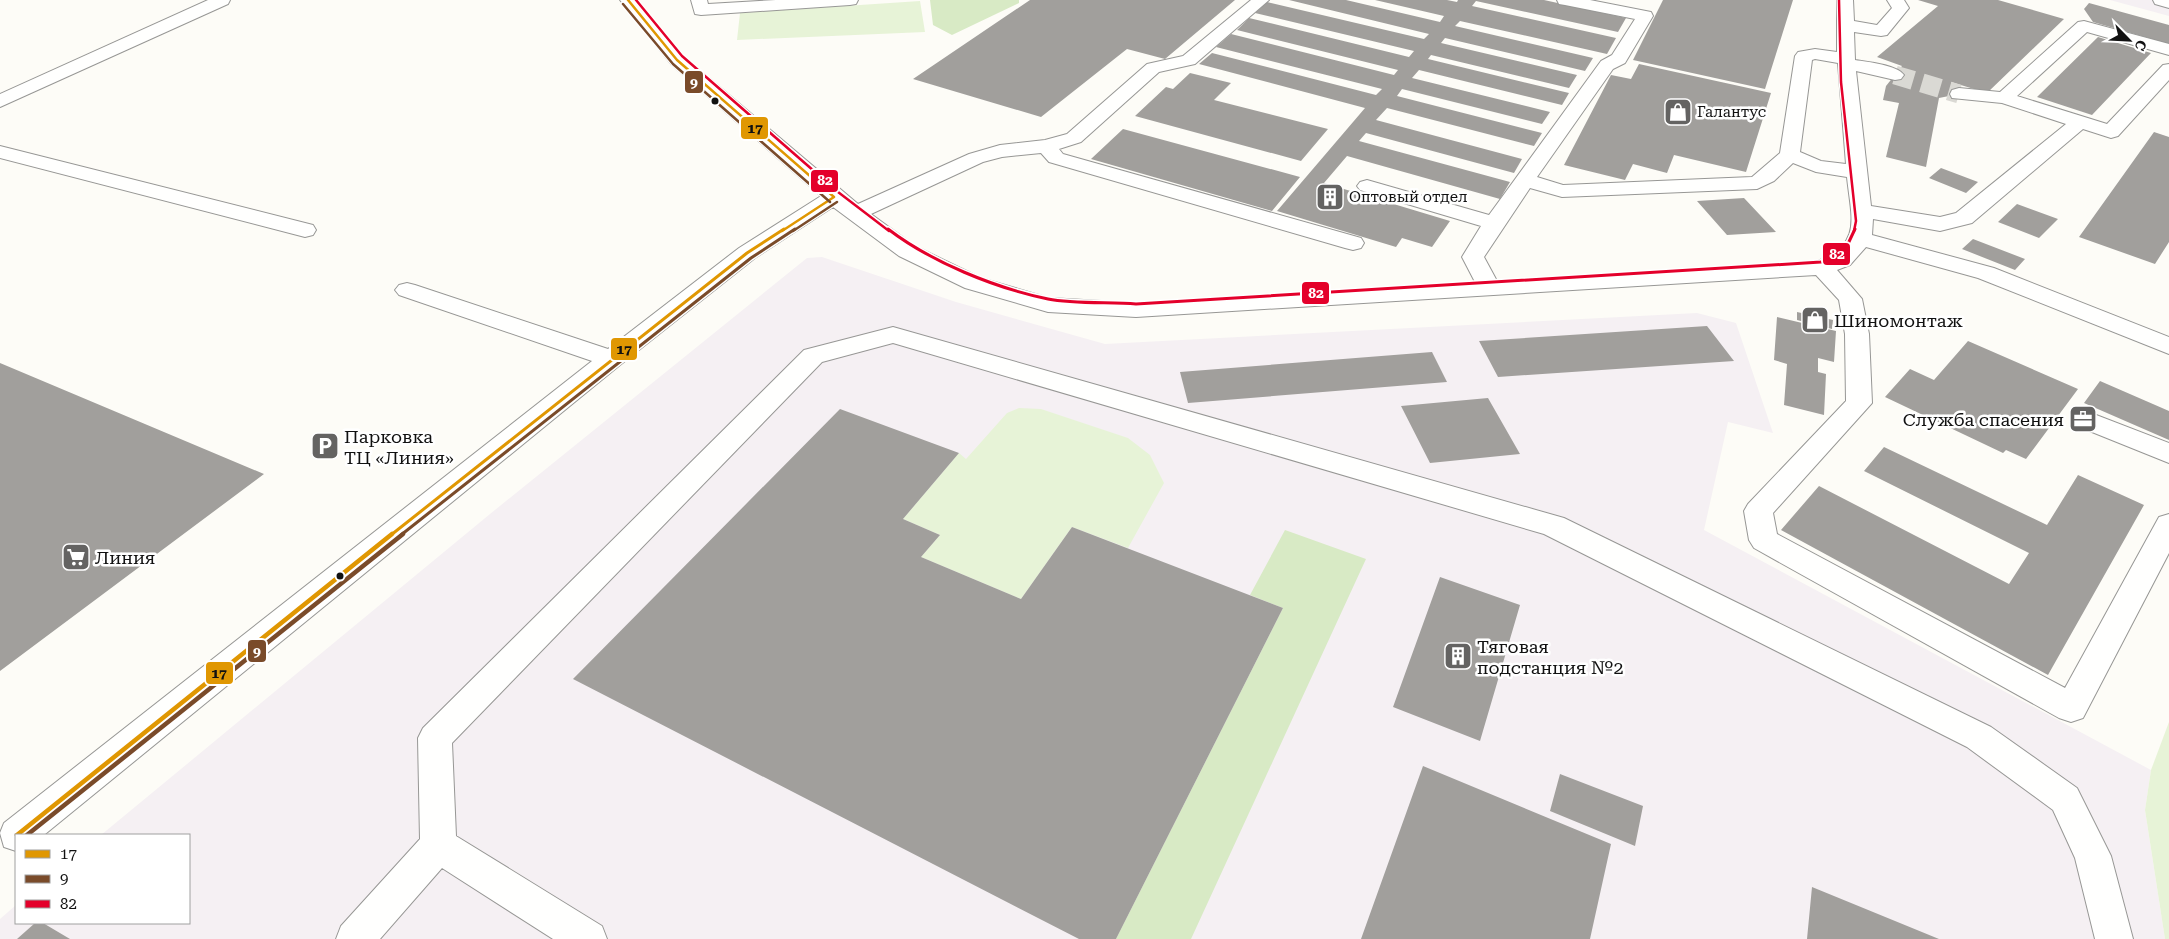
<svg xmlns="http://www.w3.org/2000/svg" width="2169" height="939" viewBox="0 0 2169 939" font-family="'Roboto Serif',serif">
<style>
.industrial{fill:#f5f0f3}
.green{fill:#e7f3d7}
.forest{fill:#d8eac5}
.building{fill:#a19f9c}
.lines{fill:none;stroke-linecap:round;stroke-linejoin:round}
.minor-tunnel{stroke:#dad9d4;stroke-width:19;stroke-dasharray:19 9;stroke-linecap:butt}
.minor-casing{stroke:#979795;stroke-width:2}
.minor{fill:#fffffe;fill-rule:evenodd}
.bus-1-far2-casing{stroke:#fff;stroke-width:5}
.bus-1-far1-casing{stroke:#fff;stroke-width:6}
.bus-1-casing{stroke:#fff;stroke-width:8}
.bus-2-far2-casing{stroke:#fff;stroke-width:5}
.bus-2-far1-casing{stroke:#fff;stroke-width:6}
.bus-2-casing{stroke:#fff;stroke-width:8}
.bus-3-far1-casing{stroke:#fff;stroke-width:5}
.bus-3-casing{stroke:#fff;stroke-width:6}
.bus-1-far2{stroke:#e09702;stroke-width:2.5}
.bus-1-far1{stroke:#e09702;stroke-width:3}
.bus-1{stroke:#e09702;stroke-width:4.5}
.bus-2-far2{stroke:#7a4b2a;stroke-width:2.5}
.bus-2-far1{stroke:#7a4b2a;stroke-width:3}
.bus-2{stroke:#7a4b2a;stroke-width:4.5}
.bus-3-far1{stroke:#e4002b;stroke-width:2.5}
.bus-3{stroke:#e4002b;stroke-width:3}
.bus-dot{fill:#111;stroke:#fff;stroke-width:2}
.labels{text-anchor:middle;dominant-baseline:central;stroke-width:5;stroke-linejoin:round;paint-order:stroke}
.far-poi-label{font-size:15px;fill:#111;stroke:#fff;text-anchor:start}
.poi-label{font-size:18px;fill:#111;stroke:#fff;text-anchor:start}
.line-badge{stroke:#fff;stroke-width:2}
.badge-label{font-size:14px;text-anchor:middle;font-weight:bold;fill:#fff}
.pale-badge-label{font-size:14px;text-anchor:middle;font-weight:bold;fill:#111}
</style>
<rect width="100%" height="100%" fill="#fdfcf7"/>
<!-- industrial -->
<path class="industrial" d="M2110,0H2169V16Z
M822,257L956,302L1105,344L1697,313L1736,323L1773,433L1728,422L1704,530L2151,770L2145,810L2165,939H0V919L16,905V923H189V835H101L490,514L807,258Z"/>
<!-- green -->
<path class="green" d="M920,1L925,32L737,40L740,13Z
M1019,408L1041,409L1128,438L1150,455L1164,483L1128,548L1072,527L1021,599L921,557L940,535L903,519L959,453L966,459L1007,413Z
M2169,722V939H2165L2145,810L2151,770Z"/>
<!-- forest -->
<path class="forest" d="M930,0H1019V3L952,35L933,25Z
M1285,530L1366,559L1191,939H1116L1283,608L1250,595Z"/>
<!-- building -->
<path class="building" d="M1030,0H1235L1165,59L1127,49L1041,117L913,79Z
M1289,0H1346L1440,22L1444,16L1375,0H1447L1457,2L1458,0H1544L1626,18L1618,32L1476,1L1472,6L1616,38L1607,54L1460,21L1455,26L1593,58L1585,71L1445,38L1441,43L1577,75L1569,88L1431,55L1428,59L1569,93L1562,105L1419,70L1412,78L1550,112L1542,124L1402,89L1397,96L1542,133L1534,146L1387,108L1376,120L1522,159L1514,173L1366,133L1359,141L1510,182L1500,199L1347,156L1324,183L1450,221L1432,247L1402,238L1396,247L1277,211L1365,108L1199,64L1212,53L1376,95L1382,89L1216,47L1231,34L1394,75L1398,70L1237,30L1249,18L1409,57L1414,51L1255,13L1267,2L1424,39L1429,34Z
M1663,0H1793L1765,89L1633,60Z
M1918,0H1998L2064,19L1987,93L1951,82L1959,94L1939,98L1926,167L1886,157L1899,103L1883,100L1886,86L1902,66L1877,57L1938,6Z
M2089,3L2169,25V44L2093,22L2084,9Z
M2098,37L2151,53L2092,115L2037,97Z
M1639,64L1771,93L1746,172L1674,155L1667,173L1633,164L1625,180L1564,165L1611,75L1631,79Z
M1190,73L1231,83L1214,100L1328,129L1301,161L1135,116L1166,87L1173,89Z
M1123,129L1300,177L1272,211L1091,159Z
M2154,132L2169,137V242L2155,264L2079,237Z
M1941,168L1978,182L1966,193L1929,178Z
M1744,198L1776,232L1727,235L1697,201Z
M2017,204L2058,219L2039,238L1998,222Z
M1973,239L2025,259L2015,270L1962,249Z
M1797,312L1833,320L1832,329L1797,320Z
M1777,317L1836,331L1834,362L1818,358V372L1826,374L1824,415L1784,405L1787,364L1774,360Z
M1707,326L1734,361L1498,377L1479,341Z
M1968,341L2078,389L2026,459L2006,450L2003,453L1885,397L1910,369L1934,380Z
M1432,352L1447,382L1188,403L1180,372Z
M0,363L264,474L0,671Z
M2100,381L2169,411V440L2084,403Z
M1488,398L1520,454L1430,463L1401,406Z
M840,409L959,453L903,519L940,535L921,557L1021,599L1072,527L1283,608L1116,939H1079L573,679Z
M1884,447L2047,525L2078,475L2144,505L2048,675L1781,530L1819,486L2009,584L2029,553L1864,471Z
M1440,577L1520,605L1480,741L1393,707Z
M1423,766L1611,844L1590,939H1361Z
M1560,774L1643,806L1635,846L1550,811Z
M1812,887L1939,939H1807Z
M35,923H43L70,939H17Z"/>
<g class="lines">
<!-- minor-tunnel -->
<path class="minor-tunnel" d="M1895,75L1959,94"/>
<defs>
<path id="minor" d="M208,0H230L228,4L0,107V94Z
M620,0H637L683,56L858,204L969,154L1000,145L1045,140L1067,134L1147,64L1183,56L1251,0H1269L1195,64L1159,72L1081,142L1059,149L1063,154L1361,238L1364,243L1361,248L1353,250L1345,248L1049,162L1041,153L1002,157L983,162L871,214L915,246L981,278L1049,298L1136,303L1475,282L1462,257L1481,226L1360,190L1357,186L1360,182L1367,180L1489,215L1601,61L1612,55L1635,19L1565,5L1559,4L1557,0H1590L1651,12L1653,16L1625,63L1613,69L1537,177L1563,185L1752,177L1780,153L1795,56L1798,52L1815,49L1837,52V0H1853L1854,21L1877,25L1892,8L1887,0H1904L1909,8L1887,35L1881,36L1854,32L1855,60C1868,62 1897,65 1904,75L1901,79L1895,80L1856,71L1871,206L1940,217L1956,213L2066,124L2002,103L1952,98L1950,94L1952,90L1959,88L2000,92L2078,22L2084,21L2169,44V55L2087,32L2017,96L2107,124L2163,65L2169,64V80L2118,136L2111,138L2083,129L1972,223L1940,231L1873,219L1872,235L1994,268L2169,337V354L1978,278L1866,247L1850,265L1837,270L1862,299L1869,334L1872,403L1773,513L1777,534L2065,688L2159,517L2169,514V553L2083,718L2071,722L2059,718L1754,548L1749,540L1744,511L1748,504L1846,401L1845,334L1839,300L1816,275L1136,317L1048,312L965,288L899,256L833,207L755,258L620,365L44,835H16V851L4,847L0,833L4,823L592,361L399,295L395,290L399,285L407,283L415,285L608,349L739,248L821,196L671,64ZM1815,59L1838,63L1846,164L1821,161L1800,152L1812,60ZM1793,163L1816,172L1847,177C1851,217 1863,244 1818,261L1497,281L1484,257L1530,188L1562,197L1757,189L1774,181Z
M691,0H707L708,4L776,0H858L856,4L850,5L701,15L695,14Z
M2153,0H2169V8L2155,4Z
M0,146L313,225L316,230L313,235L305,237L0,158Z
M893,327L1564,518L1991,727L2077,788L2111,856L2133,939H2095L2075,858L2053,810L1967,747L1544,534L893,343L822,362L452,743L456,836L602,926L607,939H553L442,868L380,939H336L341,926L420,839L418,738L423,728L804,350Z
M2091,413L2169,443V463L2082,428L2078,422L2082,416Z"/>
</defs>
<!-- minor casing -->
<use href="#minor" class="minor-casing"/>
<!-- minor -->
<use href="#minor" class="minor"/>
<defs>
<path id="bus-1-far2" d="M628,0L677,60L834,197
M782,231L834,197"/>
<path id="bus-1-far1" d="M391,535L747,253L784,229"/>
<path id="bus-1" d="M17,835L392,534"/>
<path id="bus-2-far2" d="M623,4L673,64L830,202
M793,231L837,202"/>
<path id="bus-2-far1" d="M401,535L751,258L795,229"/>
<path id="bus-2" d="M27,835L403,534"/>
<path id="bus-3-far1" d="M636,0L682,56L838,192L889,231
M1839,0L1841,82L1856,221L1854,231"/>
<path id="bus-3" d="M888,229C931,262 995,288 1048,299C1073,304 1110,302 1136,304L1821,262L1846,248L1855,229"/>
</defs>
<!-- bus-1-far2 casing -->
<use href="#bus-1-far2" class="bus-1-far2-casing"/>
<!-- bus-1-far1 casing -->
<use href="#bus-1-far1" class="bus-1-far1-casing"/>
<!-- bus-1 casing -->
<use href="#bus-1" class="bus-1-casing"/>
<!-- bus-2-far2 casing -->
<use href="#bus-2-far2" class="bus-2-far2-casing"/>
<!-- bus-2-far1 casing -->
<use href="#bus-2-far1" class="bus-2-far1-casing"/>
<!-- bus-2 casing -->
<use href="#bus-2" class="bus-2-casing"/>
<!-- bus-3-far1 casing -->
<use href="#bus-3-far1" class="bus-3-far1-casing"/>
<!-- bus-3 casing -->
<use href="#bus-3" class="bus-3-casing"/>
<!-- bus-1-far2 -->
<use href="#bus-1-far2" class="bus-1-far2"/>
<!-- bus-1-far1 -->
<use href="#bus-1-far1" class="bus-1-far1"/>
<!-- bus-1 -->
<use href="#bus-1" class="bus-1"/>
<!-- bus-2-far2 -->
<use href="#bus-2-far2" class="bus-2-far2"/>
<!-- bus-2-far1 -->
<use href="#bus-2-far1" class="bus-2-far1"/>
<!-- bus-2 -->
<use href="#bus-2" class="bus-2"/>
<!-- bus-3-far1 -->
<use href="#bus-3-far1" class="bus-3-far1"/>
<!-- bus-3 -->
<use href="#bus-3" class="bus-3"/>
</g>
<!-- icons -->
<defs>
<symbol id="shop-square" viewBox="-11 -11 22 22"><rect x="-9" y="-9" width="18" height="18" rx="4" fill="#646362" stroke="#fff"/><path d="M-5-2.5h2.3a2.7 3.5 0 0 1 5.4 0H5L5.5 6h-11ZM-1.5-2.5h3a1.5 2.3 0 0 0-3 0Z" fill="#fff"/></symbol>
<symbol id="building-square" viewBox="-11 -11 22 22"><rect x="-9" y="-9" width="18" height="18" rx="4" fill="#646362" stroke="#fff"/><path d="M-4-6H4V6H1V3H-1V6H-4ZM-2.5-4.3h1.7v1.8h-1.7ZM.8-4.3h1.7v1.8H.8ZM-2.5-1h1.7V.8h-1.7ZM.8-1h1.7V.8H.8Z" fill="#fff"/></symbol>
<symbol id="office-square" viewBox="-11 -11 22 22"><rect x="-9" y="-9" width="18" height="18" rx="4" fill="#646362" stroke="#fff"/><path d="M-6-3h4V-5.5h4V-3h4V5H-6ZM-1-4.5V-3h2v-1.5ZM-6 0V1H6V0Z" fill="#fff"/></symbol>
<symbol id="parking-square" viewBox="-11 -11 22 22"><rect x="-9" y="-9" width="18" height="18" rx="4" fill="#646362" stroke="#fff"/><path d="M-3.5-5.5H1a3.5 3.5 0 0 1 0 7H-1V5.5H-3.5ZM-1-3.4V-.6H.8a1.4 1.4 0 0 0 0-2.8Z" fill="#fff"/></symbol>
<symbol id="supermarket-square" viewBox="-11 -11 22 22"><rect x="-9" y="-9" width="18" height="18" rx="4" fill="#646362" stroke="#fff"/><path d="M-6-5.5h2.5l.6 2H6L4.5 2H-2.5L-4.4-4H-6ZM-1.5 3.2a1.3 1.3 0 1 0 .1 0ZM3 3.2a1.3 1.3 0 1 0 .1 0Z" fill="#fff"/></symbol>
</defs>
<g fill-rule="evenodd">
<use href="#shop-square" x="1662" y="96" width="32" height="32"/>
<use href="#building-square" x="1314" y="181" width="32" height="32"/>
<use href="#shop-square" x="1799" y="304" width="32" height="32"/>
<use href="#office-square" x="2067" y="403" width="32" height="32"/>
<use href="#parking-square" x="309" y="430" width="32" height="32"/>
<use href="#supermarket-square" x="60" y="541" width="32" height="32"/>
<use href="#building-square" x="1442" y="640" width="32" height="32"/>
</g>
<!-- markers -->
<g class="bus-dot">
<circle cx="715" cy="101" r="4.5"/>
<circle cx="340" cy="576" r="4.5"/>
</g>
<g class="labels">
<!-- far-poi labels -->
<g class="far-poi-label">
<text x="1697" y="112">Галантус</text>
<text x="1349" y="197">Оптовый отдел</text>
</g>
<!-- poi labels -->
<g class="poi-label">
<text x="1834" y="320">Шиномонтаж</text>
<text x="2064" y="419" text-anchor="end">Служба спасения</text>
<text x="344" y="436">Парковка<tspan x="344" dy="21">ТЦ «Линия»</tspan></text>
<text x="95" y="557">Линия</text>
<text x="1477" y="646">Тяговая<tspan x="1477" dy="21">подстанция №2</tspan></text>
</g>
</g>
<g class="line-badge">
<rect x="684" y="70" width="20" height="24" rx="5" fill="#7a4b2a"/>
<rect x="740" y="116" width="29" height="24" rx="5" fill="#e09702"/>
<rect x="810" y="169" width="29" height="24" rx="5" fill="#e4002b"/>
<rect x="1822" y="242" width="29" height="24" rx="5" fill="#e4002b"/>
<rect x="1301" y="281" width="29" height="24" rx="5" fill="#e4002b"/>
<rect x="610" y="337" width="28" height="24" rx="5" fill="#e09702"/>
<rect x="247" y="639" width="20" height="24" rx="5" fill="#7a4b2a"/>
<rect x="205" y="661" width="29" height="24" rx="5" fill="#e09702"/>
</g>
<g class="badge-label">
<text x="694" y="87">9</text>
<text x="825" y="185">82</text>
<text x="1837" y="259">82</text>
<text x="1316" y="298">82</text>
<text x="257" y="656">9</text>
</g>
<g class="pale-badge-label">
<text x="755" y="133">17</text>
<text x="624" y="354">17</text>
<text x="219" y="678">17</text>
</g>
<!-- legend -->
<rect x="15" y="834" width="175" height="90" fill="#ffffff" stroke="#a0a0a0"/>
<rect x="25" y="850" width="25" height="8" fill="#e09702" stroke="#a0a0a0"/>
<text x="60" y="859" font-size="15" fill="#111111">17</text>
<rect x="25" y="875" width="25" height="8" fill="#7a4b2a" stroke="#a0a0a0"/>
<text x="60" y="884" font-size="15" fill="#111111">9</text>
<rect x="25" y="900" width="25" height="8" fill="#e4002b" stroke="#a0a0a0"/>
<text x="60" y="909" font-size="15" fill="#111111">82</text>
<!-- north arrow -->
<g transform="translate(2129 40) rotate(114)" stroke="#ffffff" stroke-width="4" paint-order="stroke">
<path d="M0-4L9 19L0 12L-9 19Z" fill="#111111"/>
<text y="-8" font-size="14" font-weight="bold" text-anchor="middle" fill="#111111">С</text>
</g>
</svg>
